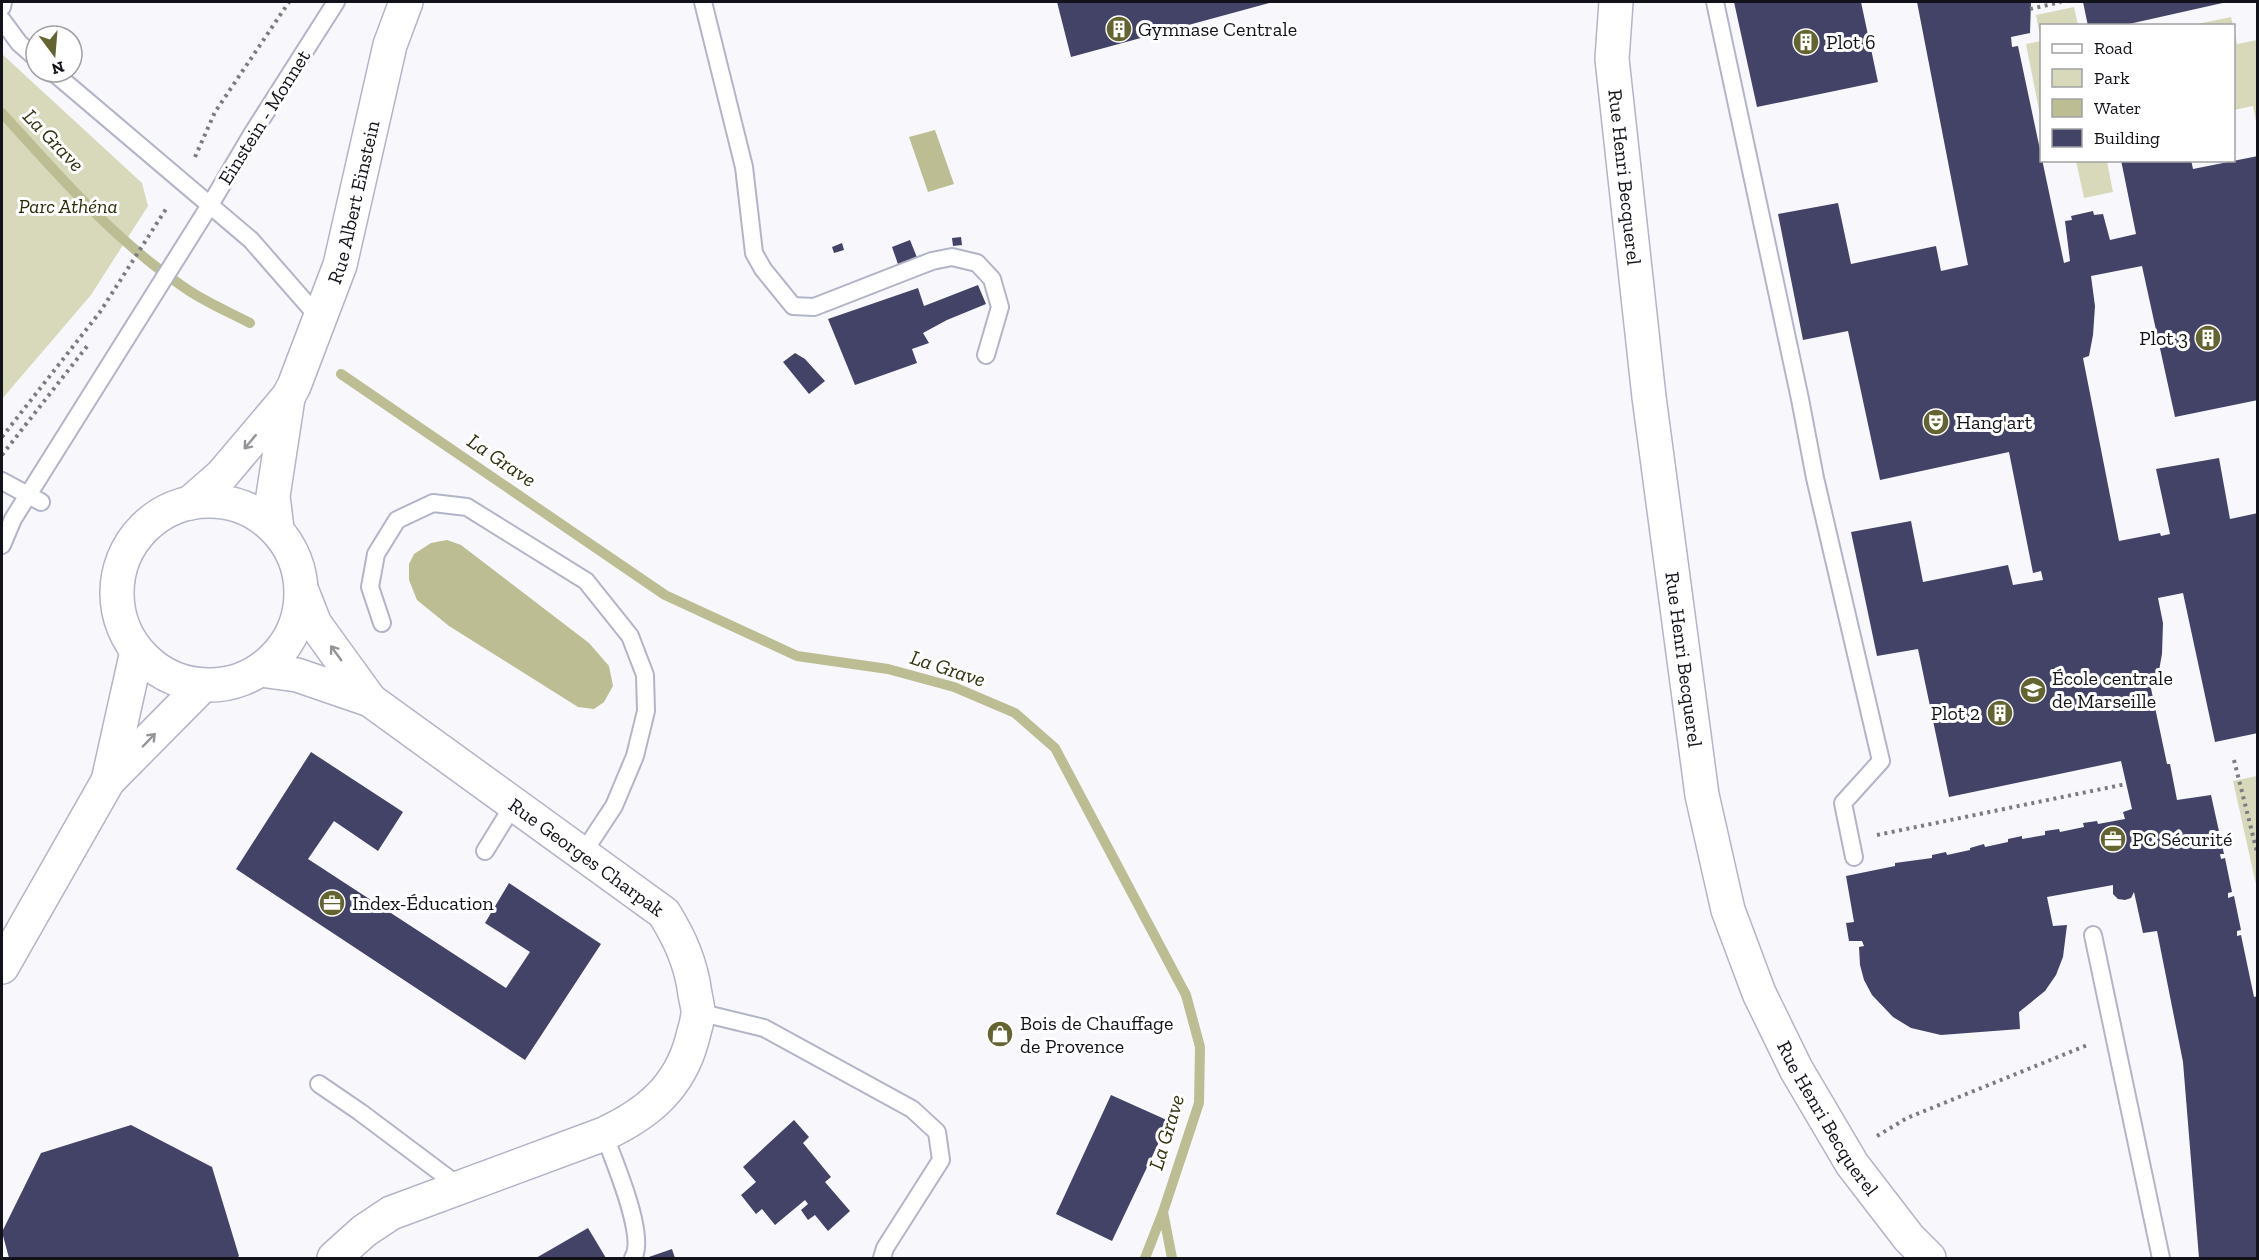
<svg xmlns="http://www.w3.org/2000/svg" width="2259" height="1260" viewBox="0 0 2259 1260" font-family="'Zilla Slab',serif">
<style>
.green{fill:#d8d9bb}
.water{fill:#bcbd93}
.lines{fill:none;stroke-linecap:round;stroke-linejoin:round}
.stream{stroke:#bcbd93;stroke-width:10}
.building{fill:#424366}
.lane-casing{stroke:#b2b4c8;stroke-width:20}
.street-casing{stroke:#b2b4c8;stroke-width:36}
.secondary-casing{stroke:#b2b4c8;stroke-width:36}
.path{stroke:#7b7c81;stroke-width:4;stroke-dasharray:3 4.5;stroke-linecap:butt}
.lane{stroke:#fff;stroke-width:16}
.street{stroke:#fff;stroke-width:33}
.secondary{stroke:#fff;stroke-width:33}
.oneway{stroke:#949598}
.labels{text-anchor:middle;dominant-baseline:central;stroke-width:6;stroke-linejoin:round;paint-order:stroke}
.poi-label{font-size:20px;fill:#12131a;stroke:#fff;text-anchor:start}
.street-label{font-size:20px;fill:#12131a;stroke:#fff}
.park-label{font-size:20px;font-style:italic;fill:#2b2b08;stroke:#fff}
.water-label{font-size:21px;font-style:italic;fill:#31310e;stroke:#fff}
</style>
<rect width="100%" height="100%" fill="#f8f8fc"/>
<!-- green -->
<path class="green" d="M2074,7L2078,25L2042,26L2041,120L2026,44L2041,41L2036,15Z
M2231,17L2233,25H2192Z
M2234,28L2237,44L2257,40V127L2253,106L2234,110Z
M2,54L142,183L148,206L91,295L2,399Z
M2076,161H2107L2113,192L2084,198Z
M2257,776H2258L2257,889L2233,781Z"/>
<!-- water -->
<path class="water" d="M935,130L954,184L928,192L909,137Z
M447,540L461,545L589,643L609,666L613,686L604,702L594,709L578,707L449,626L417,600L409,580V564L414,554L431,543Z"/>
<g class="lines">
<!-- stream -->
<path class="stream" d="M2,113C59,176 114,240 185,288C205,302 229,312 250,323
M341,374L665,595L797,656L888,669L954,687L1015,713L1055,748L1186,995L1200,1047L1199,1103L1163,1212L1145,1258
M1163,1212L1172,1258"/>
</g>
<!-- building -->
<path class="building" d="M1057,2H1273L1071,57Z
M1734,2H1861L1878,82L1757,107Z
M1917,2H2031L2030,33L2011,37L2012,47L2018,46L2064,263L2070,261L2065,221L2072,220L2071,216L2093,211L2094,215L2103,214L2110,240L2136,234L2121,160H2191L2193,169L2258,156V400L2175,417L2142,266L2091,276L2095,306L2093,335L2089,356L2083,358L2119,541L2160,533L2161,536L2170,534L2156,469L2219,458L2230,519L2258,513V733L2215,742L2183,593L2158,598L2163,623L2162,654L2158,676L2149,679L2167,764H2170L2177,800L2211,795L2224,854H2220L2221,859L2225,858L2232,892L2228,893V898L2234,896L2241,930L2237,931V936L2241,935L2254,997L2258,996V1258H2199L2183,1062L2157,931L2143,933L2134,892L2131,898L2125,900L2118,899L2113,894V885L2047,897L2053,926L2067,925L2063,957L2056,975L2045,991L2019,1012L2020,1029L1941,1035L1911,1028L1893,1017L1872,995L1864,980L1860,965L1859,947L1864,946L1862,941H1849L1846,923L1854,922L1846,876L1895,866V863L1932,858V855L1946,852L1947,855L1970,850V848L1984,844L1985,847L2008,842V839L2022,836V839L2045,835V831L2059,829L2060,832L2084,827L2083,823L2097,821L2098,824L2125,819L2123,812L2132,809L2121,761L1949,797L1918,649L1877,656L1851,532L1911,521L1923,582L2008,565L2013,585L2043,580L2041,571L2033,573L2009,452L1880,480L1848,331L1803,340L1778,214L1838,203L1851,264L1936,246L1941,271L1968,265Z
M2083,2H2227L2120,26H2088Z
M961,237L962,245L953,246L952,238Z
M910,240L918,260L899,267L892,247Z
M842,243L844,250L834,253L832,247Z
M978,285L986,304L947,320L923,333L929,343L912,349L917,363L855,385L828,319L918,288L924,306Z
M795,353L805,359L825,381L809,394L783,362Z
M311,752L403,812L378,851L334,821L308,859L506,988L530,952L485,923L509,883L601,944L525,1060L236,869Z
M1111,1095L1169,1121L1112,1241L1056,1214Z
M794,1120L809,1137L803,1143L831,1177L825,1182L850,1211L828,1231L815,1215L808,1220L801,1210L808,1204L805,1200L775,1225L762,1209L756,1214L741,1195L756,1182L743,1167Z
M131,1125L212,1167L239,1256L237,1258H9L2,1232L41,1153Z
M588,1228L606,1258H536Z
M672,1249L675,1258H646Z"/>
<g class="lines">
<defs>
<path id="lane" d="M703,2L744,167L754,253L763,269L793,306L814,307L932,261L952,257L977,263L992,279L1000,307L986,355
M1715,2L1800,399L1815,478L1881,761L1843,803L1854,857
M2,7L3,2
M2,20L19,43L36,58
M53,72L251,240L320,319
M2,481L41,502
M2,545L13,519L210,205L252,134L336,2
M382,623L370,587L376,554L397,520L433,503L467,507L586,581L630,636L645,675L646,711L635,756L614,806L583,853
M485,851L514,804
M2093,935L2161,1258
M698,1012L764,1028L912,1109L937,1132L941,1160L885,1248L882,1258
M319,1084L360,1112L460,1187
M604,1134C613,1159 647,1236 633,1258"/>
<g id="street">
<path id="s1" d="M1616,2L1612,59L1649,397L1702,795L1728,910L1759,993L1796,1069L1852,1164L1909,1238L1929,1258"/>
<path d="M302,591L315,624L370,700"/>
<path id="s2" d="M260,670L297,675L370,700L664,913C680,939 691,963 695,994C696,1000 698,1007 698,1012C698,1021 694,1031 692,1040C679,1088 647,1114 604,1134L391,1213L364,1231L334,1258"/>
</g>
<g id="secondary">
<circle cx="209" cy="593" r="92"/>
<path id="s3" d="M190,503L222,475L288,397L294,386L340,265L390,45L406,2"/>
<path d="M277,529L273,496L288,398"/>
<path d="M108,781L137,651"/>
<path d="M2,967L108,781L203,685"/>
</g>
</defs>
<!-- lane casing -->
<use href="#lane" class="lane-casing"/>
<!-- street casing -->
<use href="#street" class="street-casing"/>
<!-- secondary casing -->
<use href="#secondary" class="secondary-casing"/>
<!-- path -->
<path class="path" d="M2030,9L2061,2
M195,157L215,112L289,2
M2,437L100,312L166,209
M2,455L88,345
M2234,760L2258,856
M1877,835L2126,784
M1877,1136L1907,1118L2090,1044"/>
<!-- lane -->
<use href="#lane" class="lane"/>
<!-- street -->
<use href="#street" class="street"/>
<!-- secondary -->
<use href="#secondary" class="secondary"/>
</g>
<!-- one-way arrows -->
<defs><path id="oneway-shaft" d="M-6 0H5M1.5-3L5.5 0L1.5 3" fill="none" stroke-width="1.6" stroke-linecap="round" stroke-linejoin="round" transform="scale(1.5)"/></defs>
<g class="oneway">
<use href="#oneway-shaft" transform="translate(250 442) rotate(130)"/>
<use href="#oneway-shaft" transform="translate(336 653) rotate(-126)"/>
<use href="#oneway-shaft" transform="translate(149 740) rotate(-46)"/>
</g>
<!-- icons -->
<defs>
<symbol id="building-disc" viewBox="-11 -11 22 22"><circle r="9.5" fill="#646431" stroke="#fff"/><path d="M-4-6H4V6H1V3H-1V6H-4ZM-2.5-4.3h1.7v1.8h-1.7ZM.8-4.3h1.7v1.8H.8ZM-2.5-1h1.7V.8h-1.7ZM.8-1h1.7V.8H.8Z" fill="#fff"/></symbol>
<symbol id="theatre-disc" viewBox="-11 -11 22 22"><circle r="9.5" fill="#646431" stroke="#fff"/><path d="M-5-5.5Q0-4 5-5.5V0Q5 5 0 6Q-5 5-5 0ZM-3.3-2.5H-1v1.5H-3.3ZM1-2.5H3.3v1.5H1ZM-2.8 1Q0 5.5 2.8 1Z" fill="#fff"/></symbol>
<symbol id="university-disc" viewBox="-11 -11 22 22"><circle r="9.5" fill="#646431" stroke="#fff"/><path d="M0-5L7-2L0 1L-7-2ZM-4 1L0 2.5L4 1V4Q0 6-4 4Z" fill="#fff"/></symbol>
<symbol id="office-disc" viewBox="-11 -11 22 22"><circle r="9.5" fill="#646431" stroke="#fff"/><path d="M-6-3h4V-5.5h4V-3h4V5H-6ZM-1-4.5V-3h2v-1.5ZM-6 0V1H6V0Z" fill="#fff"/></symbol>
<symbol id="shop-disc" viewBox="-11 -11 22 22"><circle r="9.5" fill="#646431" stroke="#fff"/><path d="M-5-2.5h2.3a2.7 3.5 0 0 1 5.4 0H5L5.5 6h-11ZM-1.5-2.5h3a1.5 2.3 0 0 0-3 0Z" fill="#fff"/></symbol>
</defs>
<g fill-rule="evenodd">
<use href="#building-disc" x="1104" y="14" width="30" height="30"/>
<use href="#building-disc" x="1791" y="27" width="30" height="30"/>
<use href="#building-disc" x="2193" y="323" width="30" height="30"/>
<use href="#theatre-disc" x="1921" y="407" width="30" height="30"/>
<use href="#university-disc" x="2018" y="675" width="30" height="30"/>
<use href="#building-disc" x="1985" y="698" width="30" height="30"/>
<use href="#office-disc" x="2098" y="824" width="30" height="30"/>
<use href="#office-disc" x="317" y="888" width="30" height="30"/>
<use href="#shop-disc" x="985" y="1019" width="30" height="30"/>
</g>
<g class="labels">
<!-- poi labels -->
<g class="poi-label">
<text x="1138" y="29">Gymnase Centrale</text>
<text x="1826" y="42">Plot 6</text>
<text x="2188" y="338" text-anchor="end">Plot 3</text>
<text x="1956" y="422">Hang'art</text>
<text x="2052" y="678">École centrale<tspan x="2052" dy="23">de Marseille</tspan></text>
<text x="1980" y="713" text-anchor="end">Plot 2</text>
<text x="2132" y="839">PC Sécurité</text>
<text x="352" y="903">Index-Éducation</text>
<text x="1020" y="1023">Bois de Chauffage<tspan x="1020" dy="23">de Provence</tspan></text>
</g>
<!-- street labels -->
<g class="street-label">
<text transform="translate(264 117) rotate(-58)">Einstein - Monnet</text>
<text stroke="none"><textPath href="#s1" startOffset="176">Rue Henri Becquerel</textPath></text>
<text stroke="none"><textPath href="#s3" startOffset="351">Rue Albert Einstein</textPath></text>
<text stroke="none"><textPath href="#s1" startOffset="662">Rue Henri Becquerel</textPath></text>
<text stroke="none"><textPath href="#s2" startOffset="382">Rue Georges Charpak</textPath></text>
<text stroke="none"><textPath href="#s1" startOffset="1148">Rue Henri Becquerel</textPath></text>
</g>
<!-- park labels -->
<g class="park-label">
<text x="68" y="206">Parc Athéna</text>
</g>
<!-- water labels -->
<g class="water-label">
<text transform="translate(54 140) rotate(46)">La Grave</text>
<text transform="translate(502 460) rotate(34)">La Grave</text>
<text transform="translate(948 668) rotate(18)">La Grave</text>
<text transform="translate(1166 1132) rotate(-73)">La Grave</text>
</g>
</g>
<!-- border -->
<rect width="2259" height="1260" fill="none" stroke="#12131a" stroke-width="6"/>
<!-- legend -->
<rect x="2040" y="24" width="195" height="138" fill="#ffffff" stroke="#a0a1a3" stroke-width="1.5"/>
<rect x="2052" y="44" width="30" height="9" fill="#ffffff" stroke="#a0a1a3" stroke-width="1.5"/>
<text x="2094" y="54" font-size="18" fill="#12131a">Road</text>
<rect x="2052" y="69" width="30" height="18" fill="#d8d9bb" stroke="#a0a1a3" stroke-width="1.5"/>
<text x="2094" y="84" font-size="18" fill="#12131a">Park</text>
<rect x="2052" y="99" width="30" height="18" fill="#bcbd93" stroke="#a0a1a3" stroke-width="1.5"/>
<text x="2094" y="114" font-size="18" fill="#12131a">Water</text>
<rect x="2052" y="129" width="30" height="18" fill="#424366" stroke="#a0a1a3" stroke-width="1.5"/>
<text x="2094" y="144" font-size="18" fill="#12131a">Building</text>
<!-- north arrow -->
<g transform="translate(54 54) rotate(164)"><circle r="28" fill="#ffffff" stroke="#a0a1a3" stroke-width="1.5"/>
<path d="M0-4.5L10 22L0 15L-10 22Z" fill="#646431"/>
<text y="-9" font-size="16" font-weight="bold" text-anchor="middle" fill="#12131a">N</text>
</g>
</svg>
